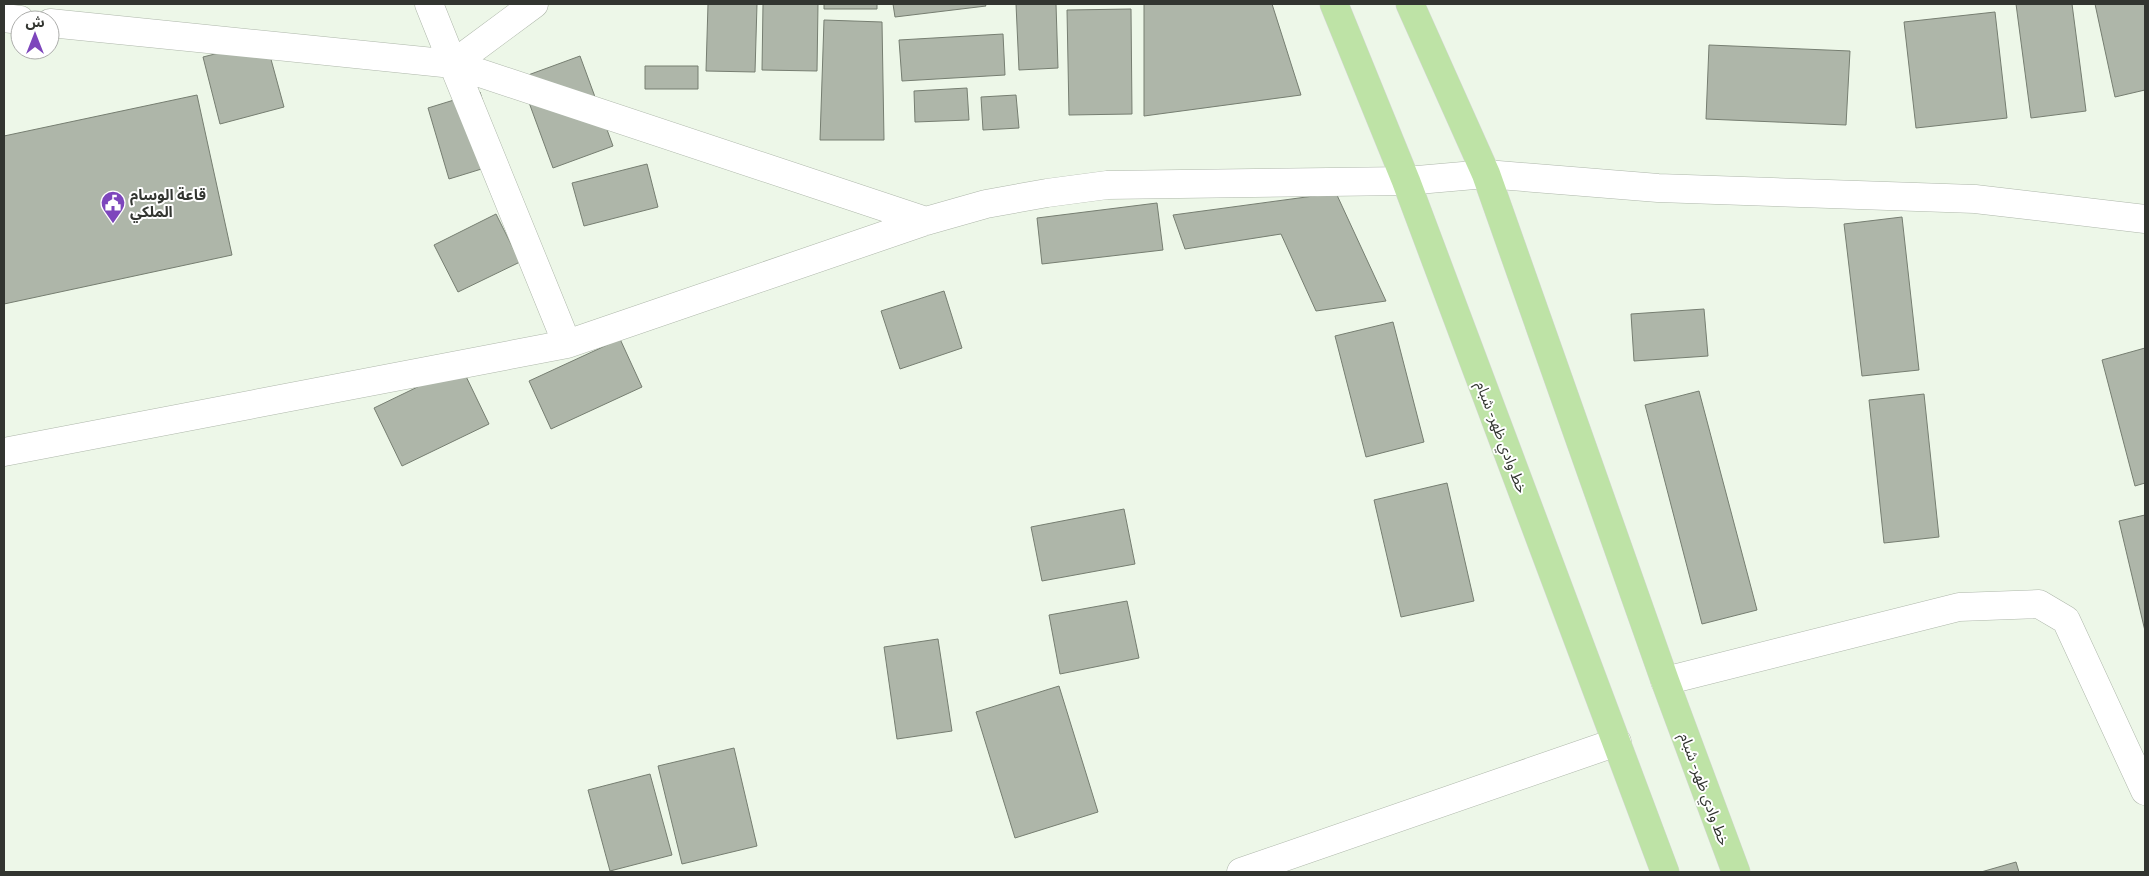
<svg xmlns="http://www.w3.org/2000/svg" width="2149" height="876" viewBox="0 0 2149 876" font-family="'Public Sans','Noto Sans Arabic',sans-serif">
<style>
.building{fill:#aeb6a9;stroke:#767e71}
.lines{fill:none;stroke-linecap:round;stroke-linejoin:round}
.street-casing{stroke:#aeb7aa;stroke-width:29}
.primary-casing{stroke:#d6d7d6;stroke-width:29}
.street{stroke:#fff;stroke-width:28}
.primary{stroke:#bee3a6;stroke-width:28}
.labels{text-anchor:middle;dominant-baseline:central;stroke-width:4;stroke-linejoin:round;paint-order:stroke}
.poi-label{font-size:15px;font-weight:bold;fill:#323530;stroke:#fff;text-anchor:start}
.street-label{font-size:15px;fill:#323530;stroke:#fff}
</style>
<rect width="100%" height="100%" fill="#edf7e8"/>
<!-- building -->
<path class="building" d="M708,4H757L755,72L706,71Z
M763,4H818L817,71L762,70Z
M824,4H877V9H824Z
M893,4H985L986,6L895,17Z
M1016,4H1056L1058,68L1019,70Z
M1144,4H1272L1301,95L1144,116Z
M2016,4H2072L2086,111L2031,118Z
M2095,4H2145V90L2115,97Z
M1131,9L1132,114L1069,115L1067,10Z
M1995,12L2007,118L1916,128L1904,22Z
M824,20L882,22L884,140H820Z
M1003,34L1005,75L902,81L899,40Z
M266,41L284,107L220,124L203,57Z
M1709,45L1850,51L1846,125L1706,119Z
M580,56L613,146L553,168L520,78Z
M645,66H698V89H645Z
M967,88L969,120L915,122L914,91Z
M480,92L501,163L449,179L428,108Z
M197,95L232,255L4,304V136Z
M1016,95L1019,128L983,130L981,97Z
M647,164L658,207L584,226L572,183Z
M1336,193L1386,301L1316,311L1281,234L1185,249L1173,215Z
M1157,203L1163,250L1042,264L1037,218Z
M496,214L520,262L458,292L434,245Z
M1902,217L1919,370L1862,376L1844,224Z
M944,291L962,348L900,369L881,311Z
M1704,309L1708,356L1634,361L1631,314Z
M1393,322L1424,442L1366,457L1335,336Z
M620,339L642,387L551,429L529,381Z
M2145,348V483L2135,486L2102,360Z
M461,366L489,424L402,466L374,408Z
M1699,391L1757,610L1702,624L1645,405Z
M1924,394L1939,537L1884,543L1869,400Z
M1447,483L1474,601L1401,617L1374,500Z
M1124,509L1135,564L1042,581L1031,527Z
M2145,515V631L2119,521Z
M1127,601L1139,658L1060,674L1049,615Z
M938,639L952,731L897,739L884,647Z
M1059,686L1098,812L1015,838L976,712Z
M734,748L757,846L682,864L658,766Z
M650,774L672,855L610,871L588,790Z
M2016,862L2019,872H1981Z"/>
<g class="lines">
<defs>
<path id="street" d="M429,4L453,64
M4,18L20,20
M50,23L453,64L567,344
M453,64L926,221
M453,64L534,4
M4,452L567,344L926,221L986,204L1047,193L1107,185L1406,181L1486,174L1658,188L1975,199L2145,219
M1665,681L1959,607L2039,604L2066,620L2145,791
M1241,872L1617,742"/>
<path id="primary" d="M1334,4L1406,181L1665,872
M1410,4L1486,174L1665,681L1736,872"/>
</defs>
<!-- street casing -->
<use href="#street" class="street-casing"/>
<!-- primary casing -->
<use href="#primary" class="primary-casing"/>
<!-- street -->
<use href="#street" class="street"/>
<!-- primary -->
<use href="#primary" class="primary"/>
</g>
<!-- icons -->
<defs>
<symbol id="civic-pin" viewBox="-11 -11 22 30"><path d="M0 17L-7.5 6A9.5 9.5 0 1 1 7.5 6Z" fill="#7d46bc" stroke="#fff"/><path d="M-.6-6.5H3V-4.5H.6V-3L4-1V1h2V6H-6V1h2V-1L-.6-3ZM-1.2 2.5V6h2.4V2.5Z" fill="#fff"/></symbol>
</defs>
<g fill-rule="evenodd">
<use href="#civic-pin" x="99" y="189" width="28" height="38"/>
</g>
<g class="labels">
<!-- poi labels -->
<g class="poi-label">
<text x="130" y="194">قاعة الوسام<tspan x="130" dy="17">الملكي</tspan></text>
</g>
<!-- street labels -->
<g class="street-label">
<text transform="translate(1502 437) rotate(69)">خط وادي ظهر - شبام</text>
<text transform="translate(1705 789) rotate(70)">خط وادي ظهر - شبام</text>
</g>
</g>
<!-- border -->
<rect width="2149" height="876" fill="none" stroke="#323530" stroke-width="10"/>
<!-- north arrow -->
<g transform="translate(35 35)"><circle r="24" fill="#ffffff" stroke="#adaeac"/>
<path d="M0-4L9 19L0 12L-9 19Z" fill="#7d46bc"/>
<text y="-8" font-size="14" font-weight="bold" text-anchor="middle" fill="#323530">ش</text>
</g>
</svg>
